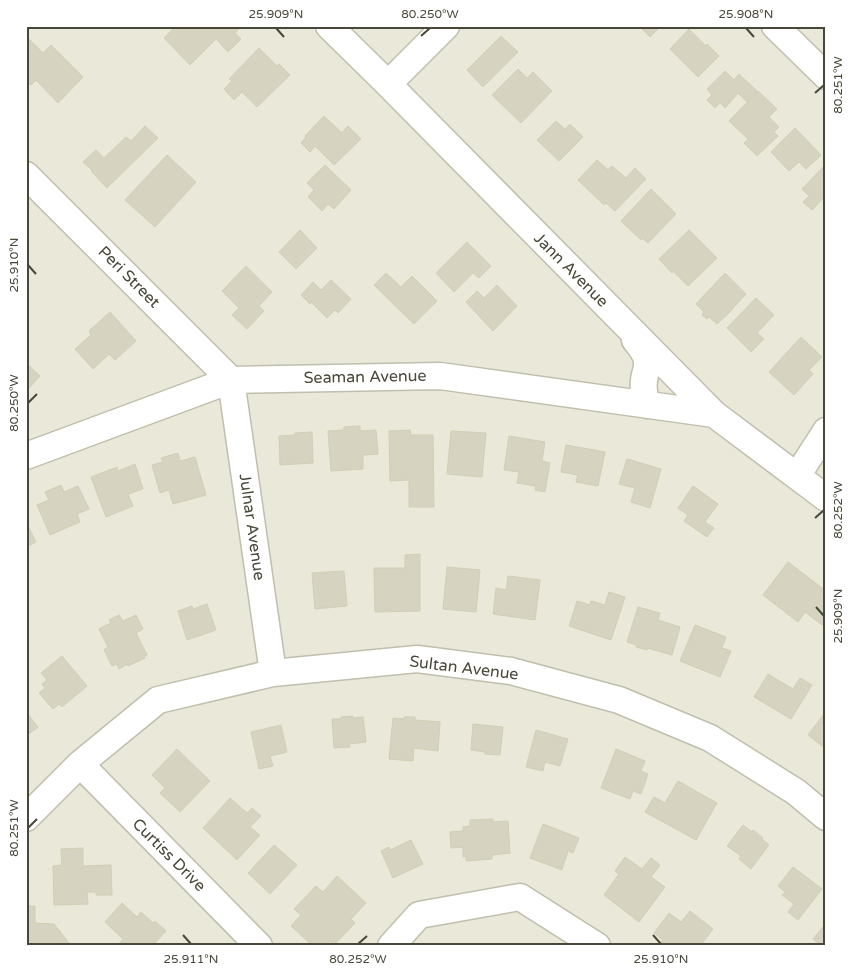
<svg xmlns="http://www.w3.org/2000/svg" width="852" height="972" viewBox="0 0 852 972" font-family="'Varela Round',sans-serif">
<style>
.residential{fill:#e9e8d9}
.building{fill:#d6d4c0;stroke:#d1ceb3}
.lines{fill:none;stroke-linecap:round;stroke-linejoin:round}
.minor-casing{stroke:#c0bfad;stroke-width:29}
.minor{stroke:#fff;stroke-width:26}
.ticks{fill:none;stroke:#494738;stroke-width:2}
.labels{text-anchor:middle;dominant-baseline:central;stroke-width:4.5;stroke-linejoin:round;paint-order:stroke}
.street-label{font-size:16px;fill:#494738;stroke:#fff}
.neatline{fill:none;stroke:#494738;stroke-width:2}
.ticks-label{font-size:12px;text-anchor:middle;fill:#494738}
</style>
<rect width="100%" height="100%" fill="#f5f5ea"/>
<!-- residential -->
<path class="residential" d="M26,26H826V946H26Z"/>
<!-- building -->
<path class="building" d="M176,26H242L235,33L241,39L228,52L216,39L190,65L164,38Z
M639,26H661L650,37Z
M689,29L706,46L707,44L719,56L698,77L670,49Z
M501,36L518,52L483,87L467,70Z
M29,39L43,53L51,45L83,77L58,103L36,80L31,85L26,80V43Z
M259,48L277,66L279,64L290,75L257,107L242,92L234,100L224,89L232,81L229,79Z
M518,69L527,78L533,72L552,91L521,123L492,95Z
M725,71L734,80L739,74L757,91L747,102L738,93L725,108L720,103L715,108L707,100L712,95L707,89Z
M758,91L777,109L769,117L779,127L774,132L778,136L757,156L744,143L748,139L729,121Z
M324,116L342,133L348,126L361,139L334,165L315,146L310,152L301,143L306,137L305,136Z
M556,121L565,129L570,124L583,137L559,161L537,140Z
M145,126L158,138L107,188L91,171L92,170L83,162L96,150L104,158L126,137L131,141Z
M795,128L821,155L806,169L799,162L789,171L771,152Z
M167,155L196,182L155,227L125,200Z
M597,160L608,170L612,166L626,178L635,168L646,179L615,211L606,203L604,205L578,180Z
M826,164V195L812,210L803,202L809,196L802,189Z
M325,165L351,190L334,209L328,204L322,211L308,197L314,190L307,183Z
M651,189L676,214L648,243L642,238L641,240L621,221Z
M300,230L317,248L296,269L279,252Z
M689,230L717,258L688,286L673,271L672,273L659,259Z
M467,242L491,266L479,278L473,273L454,292L436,273Z
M246,266L272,292L259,306L264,311L247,329L232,315L239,308L222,291Z
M386,273L401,287L412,276L437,301L414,324L374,285Z
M725,273L746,294L733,308L729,313L717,324L709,317L707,319L702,315L704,312L696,304Z
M331,280L351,299L338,313L335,310L327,318L311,302L310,304L301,295L313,282L321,290Z
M497,285L517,306L493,331L466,302L477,291L484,298Z
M756,298L774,315L757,333L764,339L751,352L727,328Z
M110,312L136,341L115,360L109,354L93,369L75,349L91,335L89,331Z
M801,337L822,357L809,370L813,374L794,395L769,372Z
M26,363L40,376L28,389L26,388Z
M360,426V431L376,430L378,454L363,455V469L331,471L328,431L344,430V427Z
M410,430L411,435H433L434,507H409V480L390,481L389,431Z
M451,431L486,433L482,477L447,474Z
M312,432L313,463L280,465L279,436L295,435V433Z
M509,436L545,442L542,461L550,463L545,492L535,490L536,486L517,483L519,472L504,470Z
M566,445L605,452L598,486L576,482L578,475L561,472Z
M178,453L180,461L195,457L206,495L173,504L169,490L160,493L152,465L163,462L161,458Z
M627,459L661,469L650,508L631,502L635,488L619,484Z
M135,464L143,489L128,494L133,506L106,517L91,477L117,467L118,471Z
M61,485L64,492L78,486L89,509L77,514L80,522L50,535L37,505L49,500L45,492Z
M693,486L718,504L705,522L714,528L707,537L684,521L688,515L678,508Z
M26,522L36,542L26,547Z
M420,554V611L375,612L374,568H405V555Z
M788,562L826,591V620L822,625L805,612L798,622L763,595Z
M447,567L480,570L476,612L443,609Z
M344,571L347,606L315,609L312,573Z
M508,576L540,580L535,620L493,614L496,588L506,590Z
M609,592L625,597L611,640L569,626L577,601L590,605L591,601L605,605Z
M207,604L216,630L187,640L178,611L192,606L193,609Z
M638,607L660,613L658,620L680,627L672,655L647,648V650L636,647L637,645L627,642Z
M119,615L123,621L136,615L143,629L136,633L147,655L144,656L145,658L128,666L127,664L119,669L117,664L112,666L104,650L108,647L99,629L111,623L109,620Z
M695,625L726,637L722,648L731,651L720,677L680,661Z
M62,656L87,686L62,707L59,704L53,709L39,693L45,688L42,684L47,680L41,673Z
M768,674L793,689L800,678L812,685L791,719L754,697Z
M26,712L38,727L26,736Z
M824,714L826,716V749L808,735Z
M353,716V718L363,717L366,742L349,744L350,747L334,748L332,719H341V717Z
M404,717H415V720L440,722L438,751L414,748L413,761L389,759L393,718L404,719Z
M473,724L503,727L500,755L485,754V752L471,750Z
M281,725L287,752L270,756L273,766L259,769L251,732Z
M536,730L568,739L560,766L545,762L543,771L526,767Z
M177,749L210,781L180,812L160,793L165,788L152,775Z
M616,749L645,761L641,771L648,774L641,794L633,791L630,799L601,788Z
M678,781L717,803L696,840L645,812L654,797L665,803Z
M230,798L247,813L252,808L261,816L250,827L260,835L237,860L203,828Z
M493,819V822L508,821L510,853L492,855V859L466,861V856L463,857V847L451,848L450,832L463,831V827L470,826V820Z
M543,824L579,838L573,853L568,851L562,870L530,858Z
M743,825L752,832L753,830L763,838L762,839L769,845L751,869L739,859L741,856L727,846Z
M411,840L423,864L393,878L381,851L389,847L390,850Z
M274,845L297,865L270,894L248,873Z
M83,848V866L111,865L112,895H96V892H87L88,904L54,905L53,866L62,865L61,849Z
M625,857L642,869L651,858L660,865L651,877L665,887L639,922L604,895L619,874L615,871Z
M793,867L822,889L798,920L788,912L794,904L782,895L785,892L778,886Z
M337,876L366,903L351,919L355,923L334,945L330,941L325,946H313L291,926L301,915L294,909L316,886L323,892Z
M122,903L137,917L141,912L153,923L155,921L166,931L152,946H117L123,939L105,922Z
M26,906H35V923L54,924L69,943L65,946H26Z
M690,911L713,929L700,946H666L661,942L663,940L654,933L669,913L681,922Z
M826,923V946H822L813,939Z"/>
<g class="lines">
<defs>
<path id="minor" d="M329,26L388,84L714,414L826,498
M775,26L826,76
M388,84L446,26
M26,175L231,380L273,673
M635,340C641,347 648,356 647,365C647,370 644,376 644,381C643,389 644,397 647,405
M26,456L231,380L440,376L714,414
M797,476L826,431
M80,764L259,946
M26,818L80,764L158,700L273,673L417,659L511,671L619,700L710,738L796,792L826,817
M391,946L419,915L520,897L597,946"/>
</defs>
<!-- minor casing -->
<use href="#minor" class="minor-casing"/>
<!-- minor -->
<use href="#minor" class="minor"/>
</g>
<!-- ticks -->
<path class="ticks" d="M276,28L284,37M746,28L754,37M421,36L430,28M815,93L824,85M28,265L36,274M28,403L37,394M815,518L824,510M816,607L824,616M28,828L37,819M183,935L191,944M653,935L661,944M358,944L367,936"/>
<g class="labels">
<!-- street labels -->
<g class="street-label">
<text transform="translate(571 270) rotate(45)">Jann Avenue</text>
<text transform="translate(129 277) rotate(45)">Peri Street</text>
<text transform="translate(365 377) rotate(-1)">Seaman Avenue</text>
<text transform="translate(252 527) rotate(82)">Julnar Avenue</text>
<text transform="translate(464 668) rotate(7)">Sultan Avenue</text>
<text transform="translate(169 855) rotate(45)">Curtiss Drive</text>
</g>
</g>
<!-- border -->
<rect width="852" height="972" fill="none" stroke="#ffffff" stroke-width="55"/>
<rect x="28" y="28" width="796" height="916" class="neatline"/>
<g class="ticks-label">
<text x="276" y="18">25.909°N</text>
<text x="430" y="18">80.250°W</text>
<text x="746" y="18">25.908°N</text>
<text transform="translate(838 85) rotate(-90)" y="4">80.251°W</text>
<text transform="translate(14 265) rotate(-90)" y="4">25.910°N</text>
<text transform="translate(14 403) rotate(-90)" y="4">80.250°W</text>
<text transform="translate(838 510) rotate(-90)" y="4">80.252°W</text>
<text transform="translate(838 616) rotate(-90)" y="4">25.909°N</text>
<text transform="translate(14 828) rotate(-90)" y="4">80.251°W</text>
<text x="191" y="963">25.911°N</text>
<text x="358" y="963">80.252°W</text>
<text x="661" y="963">25.910°N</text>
</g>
</svg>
